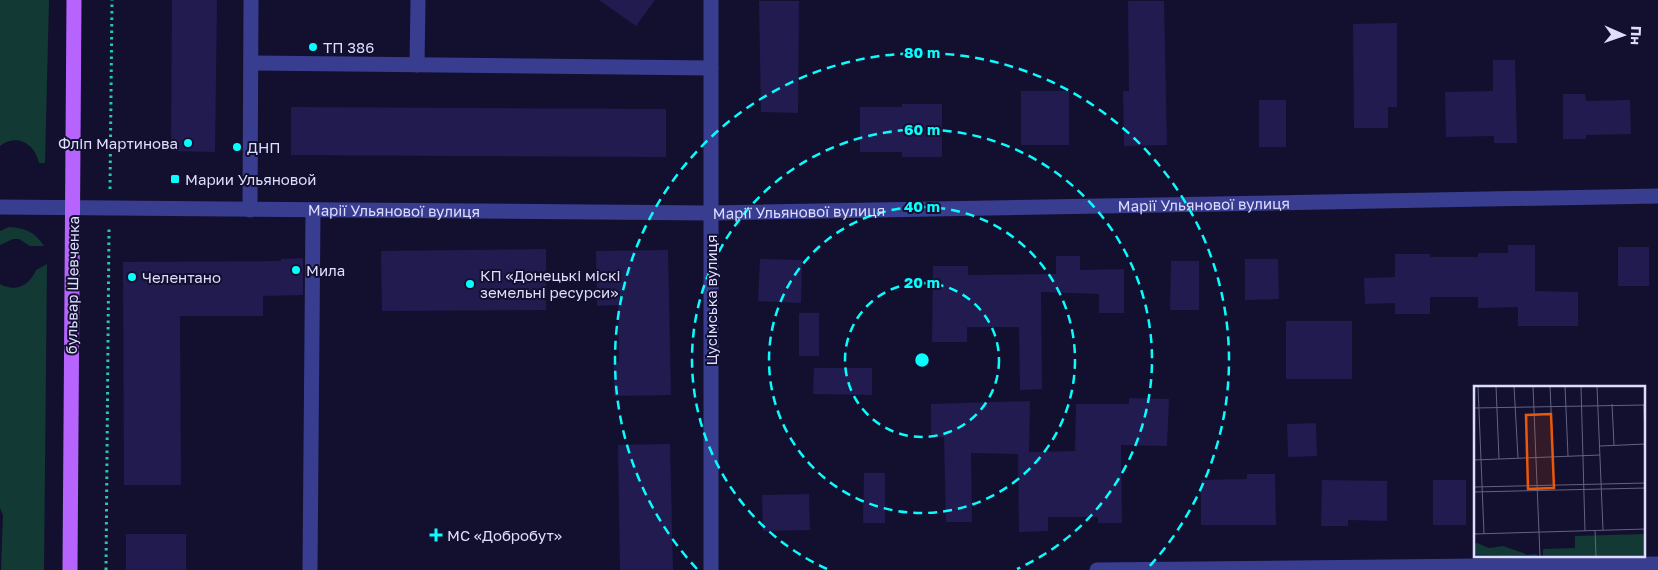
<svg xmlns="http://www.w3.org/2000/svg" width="1658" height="570" viewBox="0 0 1658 570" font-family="'Golos Text',sans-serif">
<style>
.green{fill:#123934}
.building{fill:#211b50}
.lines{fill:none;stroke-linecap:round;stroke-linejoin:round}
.path{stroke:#28c8b0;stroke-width:3;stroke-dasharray:2.5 4;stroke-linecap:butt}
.minor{stroke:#383d90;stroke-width:15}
.major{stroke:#b764ff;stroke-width:15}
.ring{fill:none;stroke:#09fdff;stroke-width:2.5;stroke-dasharray:9 6}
.poi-dot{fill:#09fdff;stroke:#12102e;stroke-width:2}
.labels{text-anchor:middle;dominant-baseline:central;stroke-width:4;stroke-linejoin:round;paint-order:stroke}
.poi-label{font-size:15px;fill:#deddff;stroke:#12102e;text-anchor:start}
.street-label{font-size:15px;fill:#deddff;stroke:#12102e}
.inset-river{fill:none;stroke:#092b54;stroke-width:2.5}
.inset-road{fill:none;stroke:#646282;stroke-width:1}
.view{fill:#e8590c;fill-opacity:0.15;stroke:#e8590c;stroke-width:2.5}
.inset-edge{fill:none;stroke:#deddff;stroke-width:2.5}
.centre{fill:#09fdff;stroke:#12102e;stroke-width:2.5}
.ring-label{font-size:15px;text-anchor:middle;font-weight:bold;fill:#09fdff;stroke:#12102e;stroke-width:4;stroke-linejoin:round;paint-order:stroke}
</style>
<rect width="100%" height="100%" fill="#12102e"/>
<!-- green -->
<path class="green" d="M0,0H49L45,163H39C35,144 17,133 0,146Z
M9,227C25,228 35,232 44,246H30L19,239H13L0,245V231Z
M47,264L44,570H1L3,515L0,508V284C16,293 30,285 36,270Z"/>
<!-- building -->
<path class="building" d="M172,0H217L215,152L171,151Z
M599,0H655L636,26Z
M759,1H799L798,113L761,112Z
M1128,1H1164L1167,145L1124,146L1123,91H1129Z
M1397,23V107H1388V128H1354L1353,24Z
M1493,60H1515L1517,143H1494V136L1446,137L1445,92L1493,91Z
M1021,91H1069V145H1021Z
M1563,94H1585L1586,101L1630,100L1631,134L1586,135V139H1563Z
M1259,100H1286V147H1259Z
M902,104H942V157H902V152H860V107H902Z
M291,107L666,109V157L291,155Z
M1508,245H1535V291L1578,292V326H1518V307L1478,308V297H1430V314H1395V303L1365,304L1364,278L1395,277V254H1430V257H1478V253H1508Z
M1618,247H1649V286H1618Z
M546,249V310L382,311L381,251Z
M668,250L671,395L614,396V362H619L618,305L597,306L596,251Z
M1056,256H1080V270L1124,269V313H1099V294L1041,292L1042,389L1020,390L1019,327H967V342H932L933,266H968V275L1056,274Z
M303,258V295L263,296V316H180L181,485H124L123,262L281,261V259Z
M760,259L802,260L801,303L758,301Z
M1245,259H1278L1279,299L1245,300Z
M1171,261H1199V310H1170Z
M799,313H819V356H799Z
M1286,321H1352V379H1286Z
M814,368H872V395L813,394Z
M1129,398L1169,399L1167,446L1121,445L1122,523H1098V517H1048V531L1019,532L1018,454L971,453L972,522H946L944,437L931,438V404L1030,401L1029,452L1075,451L1076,404H1129Z
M1316,423L1317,456L1288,457L1287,424Z
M670,444L673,570H620L618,445Z
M864,473H885V523H863Z
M1247,474H1275L1276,525H1201V480L1247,479Z
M1322,480L1387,481V521L1348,520V526H1321Z
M1433,480H1466V525H1433Z
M809,494L810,530L763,531L762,495Z
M126,534H186V570H126Z"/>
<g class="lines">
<!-- path -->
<path class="path" d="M110,189L112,0
M106,570L109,228"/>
<!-- minor -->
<g class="minor">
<path d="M251,63L711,68"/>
<path d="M417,65L418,0"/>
<path id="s1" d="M0,207L711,213L1658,196"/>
<path d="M250,210L251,0"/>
<path d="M310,570L313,211"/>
<path d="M711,570V0"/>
<path d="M1097,570L1658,564"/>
</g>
<!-- major -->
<path class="major" d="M70,570L74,0"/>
</g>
<!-- distance rings -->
<g class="ring">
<circle cx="922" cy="360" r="77"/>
<circle cx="922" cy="360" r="153"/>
<path d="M827 569A230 230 0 1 1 1017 569"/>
<path d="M697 569A307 307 0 1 1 1147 569"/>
</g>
<!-- markers -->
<g class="poi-dot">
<circle cx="313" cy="47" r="5"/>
<circle cx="188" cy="143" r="5"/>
<circle cx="237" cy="147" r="5"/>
<rect x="170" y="174" width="10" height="10" rx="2.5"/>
<circle cx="296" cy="270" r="5"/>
<circle cx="132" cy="277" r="5"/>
<circle cx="470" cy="284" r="5"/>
<path d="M433.5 527.5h5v5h5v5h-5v5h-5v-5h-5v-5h5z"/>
</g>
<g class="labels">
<!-- poi labels -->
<g class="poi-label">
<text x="323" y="47">ТП 386</text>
<text x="178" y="143" text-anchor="end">Фліп Мартинова</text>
<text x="247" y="147">ДНП</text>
<text x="185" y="179">Марии Ульяновой</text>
<text x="306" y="270">Мила</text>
<text x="480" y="275">КП «Донецькі міскі<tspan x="480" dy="17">земельні ресурси»</tspan></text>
<text x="142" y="277">Челентано</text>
<text x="447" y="535">МС «Добробут»</text>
</g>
<!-- street labels -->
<g class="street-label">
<text stroke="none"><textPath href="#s1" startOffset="1204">Марії Ульянової вулиця</textPath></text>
<text stroke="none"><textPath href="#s1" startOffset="394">Марії Ульянової вулиця</textPath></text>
<text stroke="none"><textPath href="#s1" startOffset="799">Марії Ульянової вулиця</textPath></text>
<text transform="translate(72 285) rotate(-89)">бульвар Шевченка</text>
<text transform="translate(711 300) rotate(-90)">Цусімська вулиця</text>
</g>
</g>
<!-- overview -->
<g transform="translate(1474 386)">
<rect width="171" height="171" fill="#12102e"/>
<path d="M171,148V171H69V163L101,162V150ZM3,157L15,162L29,160L52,168L51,171H0V158Z" fill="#123934"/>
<path class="inset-river" d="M0,169L26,171M41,171L63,169"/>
<path class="inset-road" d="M4,0L10,148M22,0L25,73M40,0L44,72M59,0L66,171M76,0L79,70M91,0L94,70M107,0L111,145M123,0L129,144M138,18L140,59M0,22L170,19L171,58M126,60L172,58M0,74L126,69M0,101L172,97M0,106L172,102M121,144L122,171M0,148L172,143"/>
<path class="view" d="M77,28L80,102L54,103L52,29Z"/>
<rect width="171" height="171" class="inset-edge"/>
</g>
<circle cx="922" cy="360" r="8" class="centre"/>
<g class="ring-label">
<text x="922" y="58">80 m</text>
<text x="922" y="135">60 m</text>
<text x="922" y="212">40 m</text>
<text x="922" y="288">20 m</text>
</g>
<!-- north arrow -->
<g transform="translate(1623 35) rotate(92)" stroke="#12102e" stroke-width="4" paint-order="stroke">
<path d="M0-4L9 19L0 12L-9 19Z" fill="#deddff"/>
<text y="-8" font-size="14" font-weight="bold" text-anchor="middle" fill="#deddff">Пн</text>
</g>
</svg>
